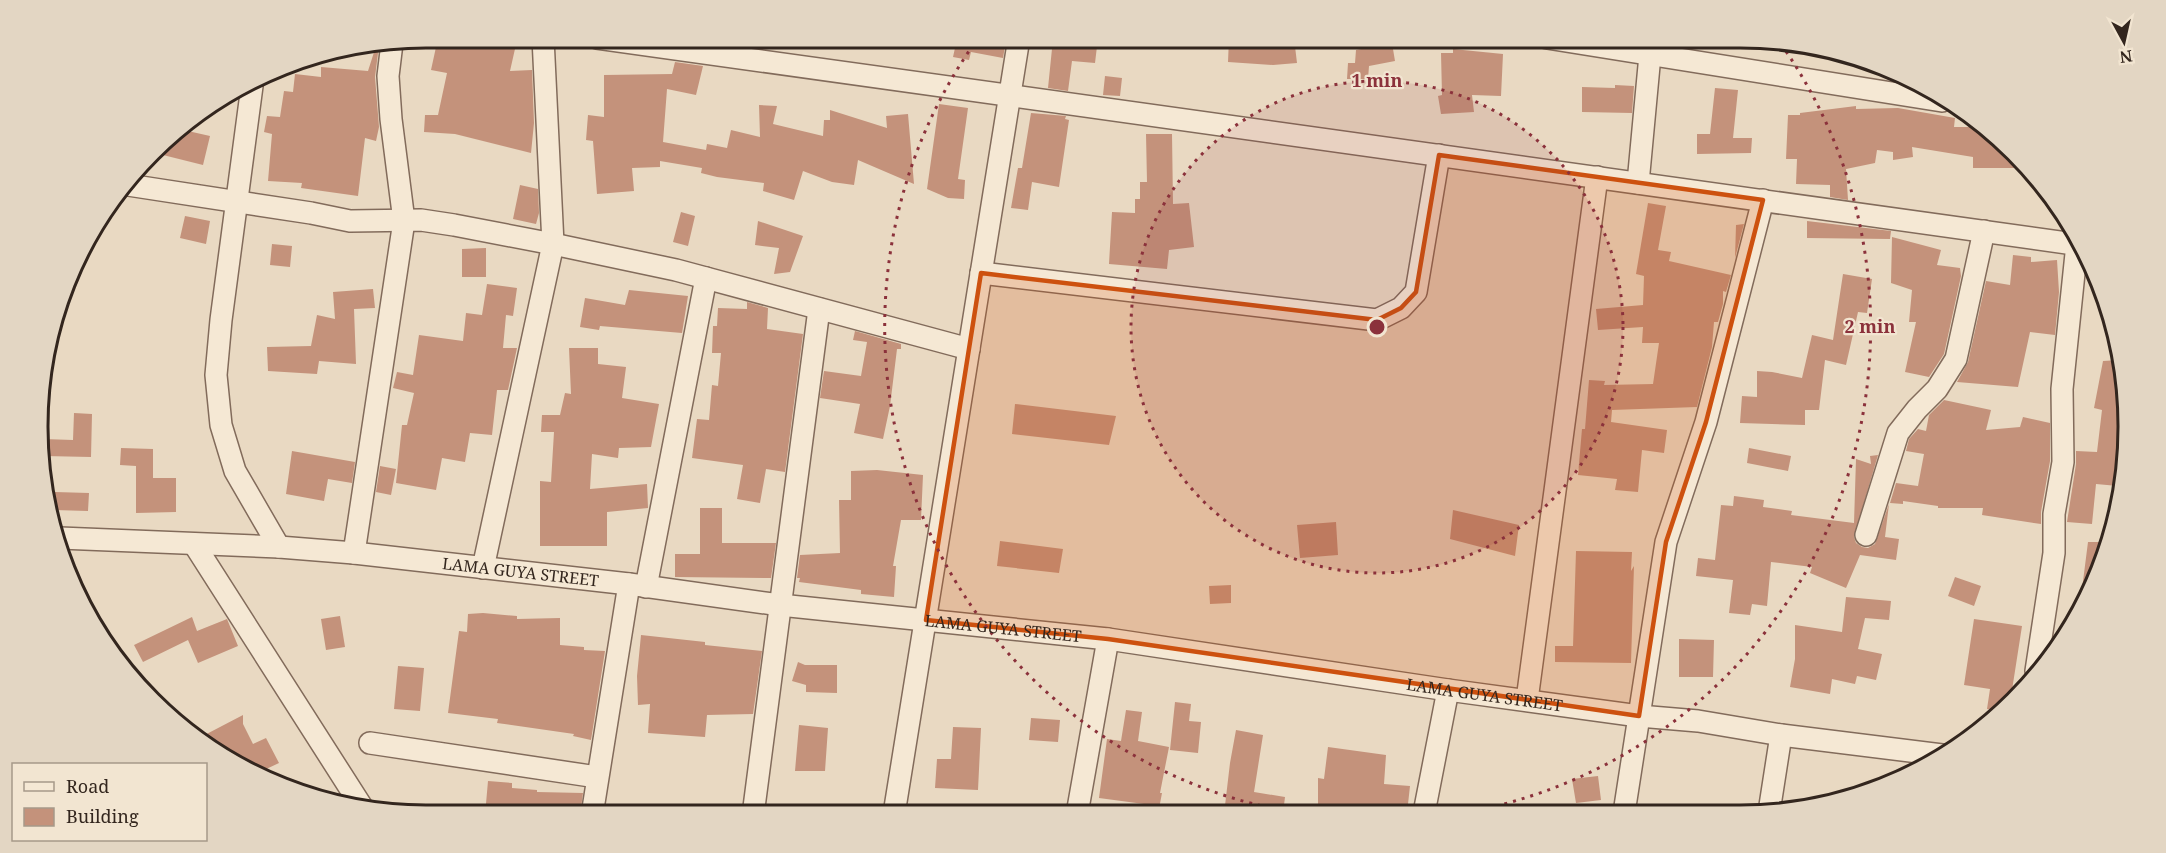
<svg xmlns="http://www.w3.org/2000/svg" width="2166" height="853" viewBox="0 0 2166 853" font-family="'Noto Serif',serif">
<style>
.building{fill:#c4927b}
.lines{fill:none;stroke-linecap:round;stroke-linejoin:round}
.minor-casing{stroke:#826b5b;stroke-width:24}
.minor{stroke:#f5e8d4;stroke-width:21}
.marked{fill:#cd510f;fill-opacity:0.2;stroke:#cd510f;stroke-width:4.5;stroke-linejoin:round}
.ring{fill:none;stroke:#8b313b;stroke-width:3;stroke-dasharray:3 6}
.labels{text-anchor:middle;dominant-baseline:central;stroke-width:4.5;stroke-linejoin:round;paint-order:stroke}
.street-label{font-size:16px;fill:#33261e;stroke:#f2e5d1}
.rim{fill:none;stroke:#33261e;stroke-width:3}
.centre{fill:#8b313b;stroke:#f2e5d1;stroke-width:3}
.ring-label{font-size:18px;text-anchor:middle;font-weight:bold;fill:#8b313b;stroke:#f2e5d1;stroke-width:4.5;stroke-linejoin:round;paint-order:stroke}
</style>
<rect width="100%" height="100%" fill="#e9d9c2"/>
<!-- building -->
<path class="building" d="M438,38H506L517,40L510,71L532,70L534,123L531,153L455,134L424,132L425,115H438L447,73L431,70Z
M940,38H994L1006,40L1003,58L971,52L969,60L953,57L955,48L939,45Z
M1072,38H1098L1095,63L1072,61L1068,91L1048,88L1053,39L1071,41Z
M1229,38H1294L1297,63L1273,65L1228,62Z
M1392,43L1395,61L1369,66L1368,79H1347L1348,63H1355L1356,50Z
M379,45L375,77L379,127L376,141L365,138L358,196L301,188L302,183L268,181L272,134L264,132L267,116L280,117L284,91L293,92L295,74L321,77V67L368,71L376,46Z
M1453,49L1503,54L1501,96L1472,95L1474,112L1441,114L1438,96L1442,95L1441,53H1453Z
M675,62L703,66L696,95L667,89L663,142L706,150L707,144L727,148L731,130L760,137L759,105L777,106L773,124L823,136L824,120H830V110L887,128L886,116L908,114L914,184L858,160L854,185L832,182L803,171L794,200L763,191L764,183L717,177L701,173L702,168L660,161V167L632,168L634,191L597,194L593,141L586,140L588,115L604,117V75L672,74Z
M1105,76L1122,78L1120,96L1103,95Z
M1615,85L1634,86L1632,113L1582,112V87L1615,88Z
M1715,88L1738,90L1733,138H1752L1751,153L1697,154V134H1710Z
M939,104L968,108L958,179L965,180L964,199L948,198L927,189Z
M1856,106V109L1898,108L1955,118L1954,127H1984L2020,168H1973V157L1912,147L1913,157L1893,160V152L1877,150L1875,163L1846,169L1848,200L1830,197V185L1796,184L1797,159H1786L1788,115H1800V113Z
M1031,113L1066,116L1065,119L1069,120L1059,187L1032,182L1028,210L1011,208L1018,168H1022Z
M179,129L210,136L203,165L155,153L170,134Z
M1146,134H1172L1173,204L1189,203L1194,247L1169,250L1167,269L1109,264L1112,212L1135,213V199H1140V182H1147Z
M520,185L538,189L539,213L536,224L513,219Z
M1648,203L1666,206L1658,250L1671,252L1669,261L1731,275L1726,292L1723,291V304L1718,322H1714L1712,347L1697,407L1612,410L1611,422L1667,430L1664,453L1642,450L1638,492L1615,490L1617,479L1578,475L1582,429H1585L1589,380L1605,381L1604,385L1653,384L1659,343H1642L1643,327L1598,330L1596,309L1643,305L1644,276L1636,274Z
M681,212L695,216L688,246L673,242Z
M185,216L210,221L206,244L180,238Z
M758,221L803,236L790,272L774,274L779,248L755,245Z
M1807,221L1891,231L1890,239L1807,238Z
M1744,224L1735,258L1736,225Z
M1892,237L1941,250L1937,265L1960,268L1961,276L1944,354L1929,377L1905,372L1916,322H1909L1912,290L1891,283Z
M272,244L292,246L290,267L270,265Z
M486,248V277H462V249Z
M2013,255L2031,257V262L2057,260L2059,292L2055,335L2030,332L2018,387L1957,382L1968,362L1986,281L2010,285Z
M1843,274L1872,279L1867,313L1858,312L1846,365L1825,360L1819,410H1805V425L1740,423L1742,396L1757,397V371L1772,372L1802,378L1812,335L1833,340Z
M487,284L517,288L513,316L506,315L503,348H517L508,390H497L492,435L470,433L465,462L442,458L436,490L396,483L402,425H407L414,393L393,388L397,372L413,375L419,335L463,341L466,313L482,315Z
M373,289L375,308L354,309L356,364L319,361L317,374L268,371L267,347L311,346L317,315L335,319L333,292Z
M629,290L688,296L682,333L600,326L599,330L580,327L585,298L625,305Z
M747,302L768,308L767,329L803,334L785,472L766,469L760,503L737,499L743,465L692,458L697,419L709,420L712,385L718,386L721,353H712L713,326H717L718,308L747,309Z
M855,331L901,344V349H897L890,406L883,439L854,433L860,404L820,398L824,371L861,376L867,342L853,340Z
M569,348H598V364L626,367L622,398L659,404L651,447L619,448L618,458L592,454L590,489L647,484L648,508L607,512V546H540V481L551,482L554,432H541L542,415H560L565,393L571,394Z
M2120,360L2125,376L2122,428L2116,466L2119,467L2118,486L2096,484L2092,524L2067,522L2076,464V451L2097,452L2102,410L2094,408L2103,361Z
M1944,400L1991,410L1986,430L2020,427L2023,417L2050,423V461L2041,512V524L1982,515L1983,508H1938V506L1903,501V504L1890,503L1896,483L1918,486L1924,454L1906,451L1909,439L1918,429L1926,431L1929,415Z
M1015,404L1116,416L1109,445L1012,434Z
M74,413L92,414L91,457L44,456L43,439L73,440Z
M121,448L153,449V478H176V512L136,513V466L120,465Z
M1749,448L1791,456L1788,471L1747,463Z
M292,451L355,462L352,483L328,479L324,501L286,494Z
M1878,455L1854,537L1856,543L1862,547L1868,548L1875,544L1889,504L1885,537L1899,539L1896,560L1860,555L1846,588L1810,573L1812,567L1771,562L1767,606L1752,604L1750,615L1729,613L1733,580L1696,576L1698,558L1715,560L1721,505L1733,506L1734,496L1764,500L1763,507L1792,511L1791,515L1854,523L1856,459L1871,464L1870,456Z
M380,466L396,469L391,495L376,492Z
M877,470L923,475L921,520H901L893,566H896L894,597L861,594V590L799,582L800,578H797L800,555L840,553L839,500H851V471Z
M55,492L89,493L88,511L54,510Z
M700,508H722V543H776L771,578L675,577V554H700Z
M1453,510L1519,525L1515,556L1450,539Z
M1336,522L1338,555L1300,558L1297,525Z
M1000,541L1063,549L1059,573L997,566Z
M2088,542H2109L2086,598L2081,597Z
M1576,551L1632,552L1631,571L1634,566L1631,663L1555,662V646H1573Z
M1955,577L1981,586L1974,606L1948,596Z
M1231,585V603L1210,604L1209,586Z
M1846,597L1891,601L1889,620L1865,618L1858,649L1882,654L1876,680L1857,676L1855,684L1832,679L1830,694L1790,687L1795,659V625L1842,632Z
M483,613L517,616V619L560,618V645L584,647V650L605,651L591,740L573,736L574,734L497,723L498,719L448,713L459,631L467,632L468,614Z
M340,616L345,647L326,650L321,619Z
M192,617L197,631L227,619L238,646L198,663L188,640L143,662L134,645Z
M1974,619L2022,626L2010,703L2002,711L1987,709L1990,689L1964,685Z
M641,635L705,642V645L762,651L753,714L707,715L705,737L648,733L650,704L638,705L637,676Z
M1679,639L1714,640L1713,677H1679Z
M798,662L805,665H837V693L806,692V685L792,681Z
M398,666L424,668L420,711L394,709Z
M1175,702L1191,704L1189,721L1201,722L1198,753L1170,750Z
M1126,710L1142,712L1138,741L1169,747L1160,793H1162L1158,814H1142L1144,804L1099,798L1107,739L1121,741Z
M243,715V724L253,744L266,738L279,763L262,771L197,739Z
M1031,718L1060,720L1058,742L1029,740Z
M799,725L828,728L825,771H795Z
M953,727L981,728L978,790L935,788L937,759H951Z
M1236,730L1263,735L1254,792L1285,797L1283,813L1224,814L1230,763Z
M1328,747L1386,755L1384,784L1410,786L1407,813H1333V811H1318V778L1324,779Z
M1598,776L1601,800L1576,803L1572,779Z
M488,781L512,783V788L537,790V792L583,793L580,815H485Z"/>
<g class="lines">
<defs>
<g id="minor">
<path d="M597,38L2081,245"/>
<path d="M1547,38L1942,101"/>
<path d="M252,86L221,320L216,375L221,425L235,471L279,547"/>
<path d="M1638,183L1650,55"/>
<path d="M128,185L311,213L350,221L421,220L454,225L553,244L676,270L969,349"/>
<path d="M981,273L1377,320L1401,308L1416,292L1439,155"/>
<path d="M1866,535L1898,433L1917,409L1937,389L1956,359L1984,231"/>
<path id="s1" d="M60,538L279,547L354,553L629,584L780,605L1108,639L1448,690L1639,716L1698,721L1781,735L1942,755"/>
<path d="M194,544L362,807"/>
<path d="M354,553L404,221L391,119L388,76L392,43"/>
<path d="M483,568L553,244L543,38"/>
<path d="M646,587L706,278"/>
<path d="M2036,671L2054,553V514L2063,462L2062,389L2077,244"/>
<path d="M1527,700L1597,177"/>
<path d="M370,743L597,777"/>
<path d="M1769,812L1781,735"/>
<path d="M1424,813L1448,690"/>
<path d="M1624,813L1666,542L1706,422L1763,200"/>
<path d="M894,814L1019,38"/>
<path d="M1077,814L1108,639"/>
<path d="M592,815L629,584"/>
<path d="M753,815L819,309"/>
</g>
</defs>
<!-- minor casing -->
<use href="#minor" class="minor-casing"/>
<!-- minor -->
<use href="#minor" class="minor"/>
</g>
<!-- marked area -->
<path class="marked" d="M1439,155L1763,200L1706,422L1666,542L1639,716L1108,639L926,620L981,273L1377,320L1401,308L1416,292Z"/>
<!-- distance rings -->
<circle cx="1377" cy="327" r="246" fill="#8b313b" fill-opacity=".12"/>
<g class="ring">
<circle cx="1377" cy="327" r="246"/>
<path d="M1296 813A493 493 0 0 1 976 41M1781 44A493 493 0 0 1 1463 813"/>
</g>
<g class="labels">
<!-- street labels -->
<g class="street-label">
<text stroke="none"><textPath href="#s1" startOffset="462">LAMA GUYA STREET</textPath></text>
<text stroke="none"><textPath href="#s1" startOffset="948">LAMA GUYA STREET</textPath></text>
<text stroke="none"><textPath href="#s1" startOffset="1434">LAMA GUYA STREET</textPath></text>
</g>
</g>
<!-- crop -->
<path d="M0 0H2166V853H0ZM426 48H1740A378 378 0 0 1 2118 426V427A378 378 0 0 1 1740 805H426A378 378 0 0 1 48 427V426A378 378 0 0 1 426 48Z" fill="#e3d6c3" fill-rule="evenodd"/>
<path class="rim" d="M426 48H1740A378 378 0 0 1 2118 426V427A378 378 0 0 1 1740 805H426A378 378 0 0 1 48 427V426A378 378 0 0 1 426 48Z"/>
<circle cx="1377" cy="327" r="9" class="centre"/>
<g class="ring-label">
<text x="1377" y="87">1 min</text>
<text x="1870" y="333">2 min</text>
</g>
<!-- legend -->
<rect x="12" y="763" width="195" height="78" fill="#f2e5d1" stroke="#a69989" stroke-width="1.5"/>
<rect x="24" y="782" width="30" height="9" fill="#f5e8d4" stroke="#a69989" stroke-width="1.5"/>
<text x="66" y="793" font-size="18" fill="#33261e">Road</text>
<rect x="24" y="808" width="30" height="18" fill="#c4927b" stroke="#a69989" stroke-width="1.5"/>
<text x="66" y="823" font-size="18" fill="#33261e">Building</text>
<!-- north arrow -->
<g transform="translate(2124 42) rotate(172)" stroke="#f2e5d1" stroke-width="4.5" paint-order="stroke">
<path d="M0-4.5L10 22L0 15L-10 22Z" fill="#33261e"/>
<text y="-9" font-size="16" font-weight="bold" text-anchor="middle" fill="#33261e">N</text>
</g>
</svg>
